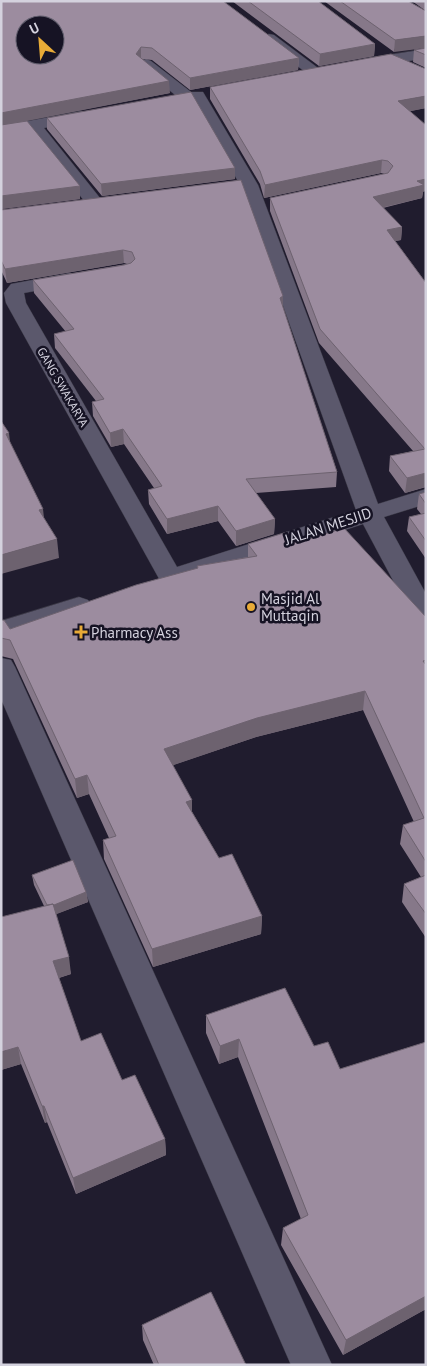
<svg xmlns="http://www.w3.org/2000/svg" width="427" height="1366" viewBox="0 0 427 1366" font-family="'PT Sans',sans-serif">
<style>
.lines{fill:none;stroke-linecap:round;stroke-linejoin:round}
.minor-casing{stroke:#3a3845;stroke-width:1}
.minor{fill:#5b586c;fill-rule:evenodd}
.wall{fill:#867889}
.shaded-wall{fill:#6d626f}
.building{fill:#9c8c9f;stroke:#6d626f;fill-rule:evenodd}
.poi-dot{fill:#e8ab37;stroke:#161324;stroke-width:2}
.labels{text-anchor:middle;dominant-baseline:central;stroke-width:5;stroke-linejoin:round;paint-order:stroke}
.far-street-label{font-size:12px;fill:#d4d2de;stroke:#161324}
.street-label{font-size:15px;fill:#d4d2de;stroke:#161324}
.poi-label{font-size:15px;fill:#d4d2de;stroke:#161324;text-anchor:start}
</style>
<rect width="100%" height="100%" fill="#201c2e"/>
<g class="lines">
<defs>
<path id="minor" d="M269,34L274,35L322,71L325,74L322,77H312L264,41L262,38Z
M426,49V58L363,69L355,64L363,59Z
M146,59L151,61L191,92H203L258,185L378,504L426,489V504L384,517L426,594V627L417,624L413,618L363,524L180,584L171,586L162,584L6,303L4,293L11,284L70,273L77,275L80,279L77,283L24,293L26,303L177,567L356,510L240,185L192,99H180L141,67L138,64L141,61Z
M82,111L90,116L88,119L44,128L104,203L101,207H89L29,131L1,136V126Z
M79,597L88,600L92,606L88,612L1,639V621Z
M1,658L11,660L15,667L332,1365H291L1,699Z"/>
</defs>
<!-- minor casing -->
<use href="#minor" class="minor-casing"/>
<!-- minor -->
<use href="#minor" class="minor"/>
</g>
<!-- wall -->
<path class="wall" d="M1,1L299,58L298,70L190,90L152,60L143,59L170,93L24,121L80,186V199L1,209Z
M232,1H318L375,44L374,56L319,66Z
M324,1H408L394,52Z
M412,1H426V11Z
M426,48V68L413,62L414,50Z
M210,87L426,108L410,111L423,192L422,198L383,208L402,227L401,240L395,241L426,283V487L405,493L389,471L390,456L413,451L319,343L270,211V198L385,174L381,173L264,198L260,184L210,99Z
M47,118L235,168V179L102,196L47,129Z
M241,180L337,472L336,487L256,493L275,519L274,534L236,546L218,521L167,534L149,504L148,490L154,488L124,444L111,447L93,416L92,402L96,401L55,348L54,334L66,332L34,293L33,280L127,264L124,263L7,283L1,270V210Z
M426,492V559L407,531L409,517L421,514L417,509L419,494Z
M296,543L426,617V938L402,902L404,884L421,877L400,844L403,825L414,822L363,710L256,737L173,765L192,812L219,858L262,916L261,934L153,967L104,859L103,840L109,838L89,794L77,798L13,659L1,656V621L10,629L197,569V566L248,557V544Z
M32,875L86,892L88,902L56,914L71,974L59,978L81,1041L122,1080L165,1139L166,1155L76,1194L47,1122L45,1123L21,1064L1,1070L44,906L34,885Z
M206,1015L314,1046L340,1069L426,1042V1309L343,1355L281,1245L283,1228L301,1219L238,1057L219,1064L206,1033Z
M142,1325L246,1365H154L143,1340Z"/>
<!-- shaded-wall -->
<path class="shaded-wall" d="M426,36V48L394,52L395,40Z
M375,44L374,56L319,66L320,54Z
M141,47V59L136,54Z
M299,58L298,70L190,90V78Z
M169,81L170,93L1,126V113Z
M426,96V108L397,114L398,101Z
M382,160L381,173L264,198L265,185Z
M235,168V179L102,196L101,184Z
M426,179V191L423,192L422,198L372,210L373,197L417,181Z
M80,186V199L1,209V196Z
M402,227L401,240L386,243L387,230Z
M123,250L124,263L7,283L5,269Z
M283,296V310L280,298Z
M123,429L124,444L111,447L110,433Z
M9,433L11,451L6,434Z
M426,473L425,487L405,493L407,478Z
M218,506V521L167,534V519Z
M43,509L45,527L39,510Z
M275,519L274,534L236,546V531Z
M57,539L59,558L1,574V555Z
M365,691L363,710L256,737L165,768L164,749L257,718Z
M87,775L89,794L77,798L75,779Z
M192,800V819L186,802Z
M86,892L88,902L49,917L48,907Z
M262,916L261,934L153,967L152,949Z
M69,957L71,974L55,979L53,961Z
M239,1039L238,1057L219,1064L220,1046Z
M18,1047L21,1064L1,1070V1052Z
M42,1106H44L47,1122L45,1123Z
M165,1139L166,1155L76,1194L73,1178Z
M426,1296V1309L343,1355L346,1340Z"/>
<!-- building -->
<path class="building" d="M1,1H223L299,58L190,78L152,48L141,47L136,54L169,81L1,113ZM25,25H55V55H25Z
M248,1H318L375,44L320,54Z
M340,1H408L426,11V36L395,40Z
M426,48V55L414,50Z
M391,54L426,69V96L398,101L426,125V179L417,181L424,185L373,197L402,227L387,230L426,283V473L407,478L390,456L425,449L320,329L270,198L388,173L393,166L388,161L382,160L265,185L260,171L210,87Z
M191,92L235,168L101,184L47,118Z
M27,121L80,186L1,196V125Z
M241,180L283,296L280,298L337,472L246,479L275,519L236,531L218,506L167,519L148,490L162,486L123,429L110,433L92,402L104,399L54,334L74,329L33,280L124,265L131,263L135,259L132,252L123,250L5,269L1,260V210Z
M1,421L9,433L6,434L43,509L39,510L57,539L1,555Z
M426,492V504L419,494Z
M426,513V541L409,517Z
M344,528L426,617V660L423,661L426,665V862L403,825L424,818L365,691L257,718L164,749L192,800L186,802L219,858L232,854L262,916L152,949L103,840L116,836L87,775L75,779L10,640L1,638V621L4,620L10,629L136,585L198,568L197,566L257,556L248,544L287,532L296,543Z
M73,860L86,892L54,905L53,904L47,905L32,875Z
M426,875V914L404,884Z
M53,904L69,957L53,961L81,1041L101,1033L122,1080L135,1075L165,1139L73,1178L44,1106H42L18,1047L1,1052V917Z
M285,988L314,1046L328,1042L340,1069L426,1042V1296L346,1340L283,1228L308,1215L239,1039L220,1046L206,1015Z
M211,1292L246,1365H159L142,1325Z"/>
<!-- markers -->
<g class="poi-dot">
<circle cx="251" cy="607" r="5"/>
<path d="M78.5 624.5h5v5h5v5h-5v5h-5v-5h-5v-5h5z"/>
</g>
<g class="labels">
<!-- far-street labels -->
<g class="far-street-label">
<text transform="translate(63 387) rotate(60)">GANG SWAKARYA</text>
</g>
<!-- street labels -->
<g class="street-label">
<text transform="translate(328 526) rotate(-18)">JALAN MESJID</text>
</g>
<!-- poi labels -->
<g class="poi-label">
<text x="261" y="598">Masjid Al<tspan x="261" dy="17">Muttaqin</tspan></text>
<text x="91" y="632">Pharmacy Ass</text>
</g>
</g>
<!-- border -->
<rect width="427" height="1366" fill="none" stroke="#d4d2de" stroke-width="5"/>
<!-- north arrow -->
<g transform="translate(40 40) rotate(334)"><circle r="24" fill="#161324" stroke="#625f6e"/>
<path d="M0-4L9 19L0 12L-9 19Z" fill="#e8ab37"/>
<text y="-8" font-size="14" font-weight="bold" text-anchor="middle" fill="#d4d2de">U</text>
</g>
</svg>
